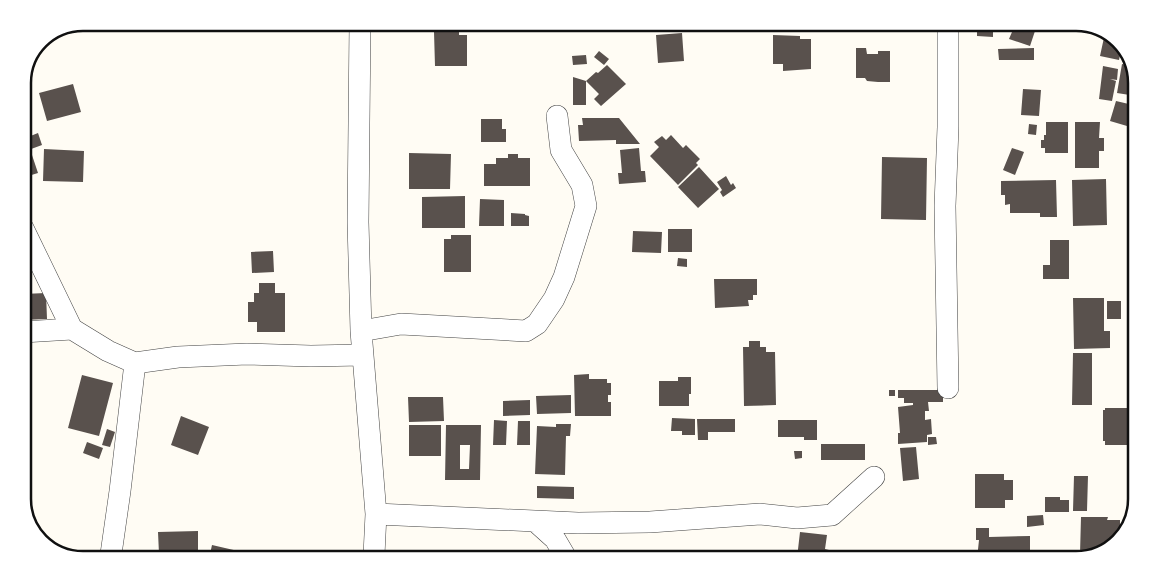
<svg xmlns="http://www.w3.org/2000/svg" width="1159" height="582" viewBox="0 0 1159 582" font-family="'Zilla Slab',serif">
<style>
.building{fill:#59514d;fill-rule:evenodd}
.lines{fill:none;stroke-linecap:round;stroke-linejoin:round}
.minor-casing{stroke:#434343;stroke-width:22}
.minor{stroke:#fff;stroke-width:21}
.rim{fill:none;stroke:#101010;stroke-width:2.5}
</style>
<rect width="100%" height="100%" fill="#fffcf4"/>
<!-- building -->
<path class="building" d="M612,26H640V31H612Z
M777,27H809V29H777Z
M817,27H850V29L817,30Z
M977,28H993V37L977,36Z
M1002,28H1036L1030,46L1009,39L1012,32Z
M434,32H459V35H467V66H435Z
M682,33L684,61L658,63L656,35Z
M1105,33L1109,34L1122,46L1119,60L1100,56Z
M773,35L800,36V39H811V69L783,71V64H773Z
M856,48H866L867,54H878V51H890V82H878L867,81L865,78H856Z
M1034,48V60H999L998,49Z
M599,51L609,59L604,65L594,57Z
M586,55L587,64L573,65L572,56Z
M1122,64L1132,66L1134,73L1133,82L1136,83V96L1117,93Z
M607,65L626,84L601,106L594,99L599,94L586,81L596,72L598,73Z
M1103,66L1118,69L1117,80L1110,79L1116,81L1112,101L1099,99Z
M573,77L586,81V105H573Z
M73,84L81,112L47,121L39,93Z
M1023,89L1041,90L1039,116L1021,115Z
M1116,101L1133,105L1127,126L1110,121Z
M582,118H619L640,144H616V140L579,141L578,125H583Z
M481,119H502V129H506V142H481Z
M1046,122H1068V153H1045V148H1041V140H1044V135H1046Z
M1075,122H1100L1099,138H1104V151H1099V168H1075Z
M1029,124L1037,125L1036,135L1028,134Z
M38,133L42,145L23,152V139Z
M671,135L683,148L686,145L700,159L696,163L698,165L678,185L650,156L659,147L654,142L662,136L666,140Z
M639,148L641,171H645L646,182L619,184L618,173H622L620,150Z
M1012,148L1024,152L1015,175L1003,170Z
M44,149L84,151L83,182L43,181Z
M409,153L451,154L450,189H409Z
M508,154H518V158H530V186H484V164H496V158H508Z
M32,155L38,173L25,177L23,171V158Z
M882,157L927,158L926,220L881,219Z
M699,167L719,189L698,208L678,187Z
M726,176L731,185L733,183L736,188L723,197L720,192L722,190L717,182Z
M1106,179L1107,225L1073,226L1072,180Z
M1056,180L1057,217H1040V213H1010V204L1005,205V195H1001V181Z
M465,196V228H422V197Z
M480,199L504,200V226H479Z
M511,213L525,214V215L529,216V226H511Z
M668,229H692V252H668Z
M633,231L662,232L661,253L632,252Z
M451,235H471V272H444V239H451Z
M1050,240H1069V279H1043V265H1050Z
M273,251L274,272L252,273L251,252Z
M678,258L687,259V267L677,266Z
M714,279H757V295H753V300H748L749,306L715,308Z
M259,283H275V293H285V332H257V322H248V302H254V293H259Z
M46,293L47,319L23,320V294Z
M1073,298H1104V331H1110V348L1074,349Z
M1107,301H1121V319H1107Z
M749,341H760V347H766V352H775L776,405L744,406L743,347H749Z
M1073,353H1092V405H1072Z
M589,374V379H607V383H611V395H608V402H611V416H575L574,375Z
M82,375L113,383L99,436L68,428Z
M678,377H691V394H689V406H659V381H678Z
M889,390H895V396H889Z
M898,390H943V402H928L929,411H915H925V420L931,419L932,434L927,435V442L898,444V433H900L898,407L913,405V403H904V398H898Z
M571,395V413L537,414L536,396Z
M408,397H443L444,421L409,422Z
M530,400V415L503,416V401Z
M1105,408H1132L1131,445H1105V441H1103V410H1105Z
M181,416L209,427L198,455L171,445Z
M672,418L695,419V435H682V431H671Z
M697,419H735V432H708V440H698Z
M494,420L507,421L506,445H493Z
M778,420H817V440H804V437H778Z
M518,421H530V445H517Z
M556,424H571L570,436H566L565,475L535,474L537,426L556,427Z
M409,425H441V456H409Z
M446,425H481L480,480H445ZM460,445H470L469,469H460Z
M107,429L115,432L110,447L102,445Z
M928,437H936L937,444L928,445Z
M87,442L103,448L99,459L83,453Z
M821,444H865V460H821Z
M916,447L919,479L903,481L900,448Z
M794,451H802V458L795,459Z
M975,474H1004V480H1013V500H1005V508H975Z
M1074,476H1088L1087,511H1073Z
M537,486L574,487V499L537,498Z
M1045,497H1060V500H1069V512H1045Z
M1043,515L1044,525L1027,527V516Z
M1081,517H1108L1107,520H1120V531H1123V534L1109,549L1085,557V555L1080,554Z
M976,528H989V537L1030,536V559H977L979,540H976Z
M198,531V554H159L158,532Z
M800,532L827,535L825,549L829,550L828,558H797Z
M212,545L251,554V555L210,554Z
M525,551H545V556H524Z
M470,552H489V556H470Z"/>
<g class="lines">
<defs>
<path id="minor" d="M360,24L358,222L361,331L376,514L374,555
M948,28V127L945,206L948,388
M23,228L72,329L108,351L135,363L178,357L247,354L311,356L362,355
M361,331L401,324L526,331L537,324L554,299L564,277L586,206L582,185L561,150L557,116
M23,332L72,329
M376,514L535,521L555,539L565,556
M535,521L578,523L650,522L760,514L797,518L832,515L874,477
M111,554L120,491L135,363"/>
</defs>
<!-- minor casing -->
<use href="#minor" class="minor-casing"/>
<!-- minor -->
<use href="#minor" class="minor"/>
</g>
<!-- crop -->
<path d="M0 0H1159V582H0ZM83 31H1076A52 52 0 0 1 1128 83V499A52 52 0 0 1 1076 551H83A52 52 0 0 1 31 499V83A52 52 0 0 1 83 31Z" fill="#fff" fill-rule="evenodd"/>
<path class="rim" d="M83 31H1076A52 52 0 0 1 1128 83V499A52 52 0 0 1 1076 551H83A52 52 0 0 1 31 499V83A52 52 0 0 1 83 31Z"/>
</svg>
